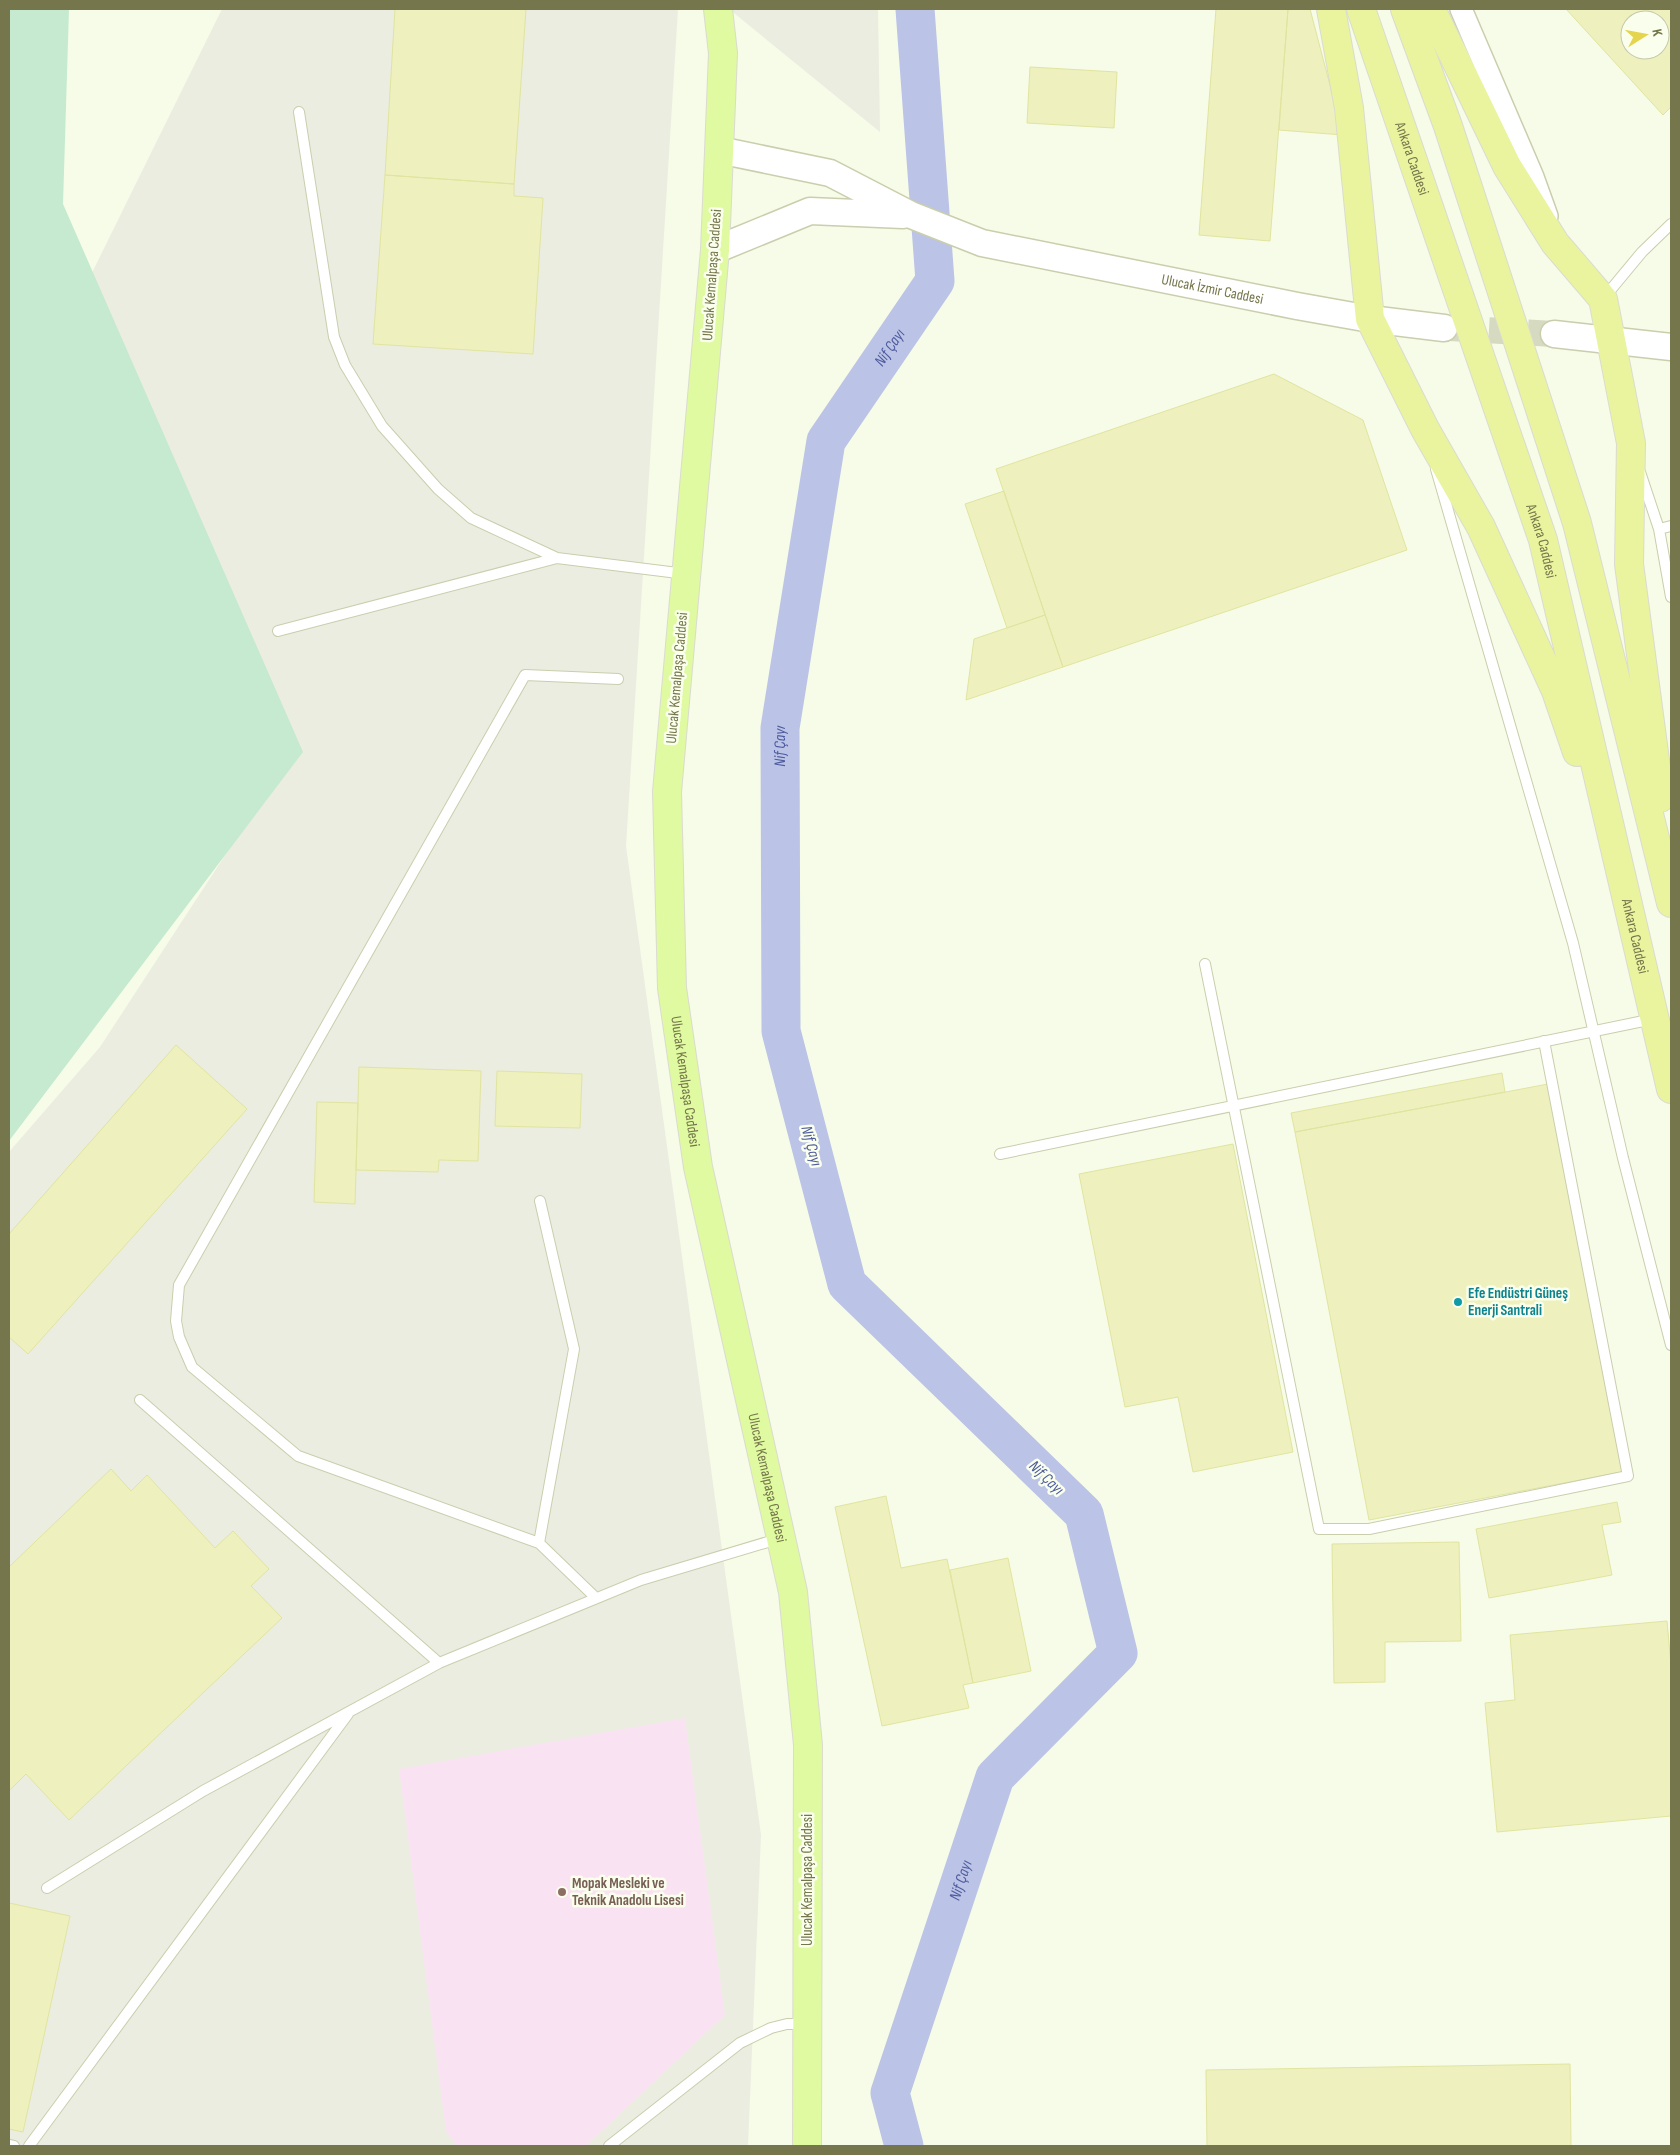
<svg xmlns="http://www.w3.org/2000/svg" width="1680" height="2155" viewBox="0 0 1680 2155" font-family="'Sofia Sans Condensed',sans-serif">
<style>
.industrial{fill:#ebede0}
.education{fill:#f9e3f2}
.green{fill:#c5eacf}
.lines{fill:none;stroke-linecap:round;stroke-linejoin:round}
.river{stroke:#bbc3e6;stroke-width:39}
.building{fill:#eef1be;stroke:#e1e49f;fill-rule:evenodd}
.tertiary-tunnel{stroke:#d6dac0;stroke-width:26;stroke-dasharray:26 13;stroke-linecap:butt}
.service-casing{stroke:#cacead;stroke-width:12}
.minor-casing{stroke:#cacead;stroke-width:24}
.tertiary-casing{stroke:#cacead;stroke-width:29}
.primary-casing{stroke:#dbdbd0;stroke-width:30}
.trunk-casing{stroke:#dbdbd0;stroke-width:30}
.service{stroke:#fff;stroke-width:10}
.minor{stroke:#fff;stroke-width:21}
.tertiary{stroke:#fff;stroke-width:26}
.primary{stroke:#dffaa0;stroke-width:28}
.trunk{stroke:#eaf49f;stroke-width:28}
.culture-dot{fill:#0f9aa8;stroke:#faffed;stroke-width:2}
.education-dot{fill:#8d6e63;stroke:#faffed;stroke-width:2}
.labels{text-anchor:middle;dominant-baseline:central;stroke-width:5;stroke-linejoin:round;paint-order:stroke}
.street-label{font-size:15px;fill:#75764b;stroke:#faffed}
.culture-label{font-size:15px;font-weight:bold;fill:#0d838f;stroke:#faffed;text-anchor:start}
.education-label{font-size:15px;font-weight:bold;fill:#785e54;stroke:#faffed;text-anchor:start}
.water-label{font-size:16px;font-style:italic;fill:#4e5b9e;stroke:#faffed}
</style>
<rect width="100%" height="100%" fill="#f6fce7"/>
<!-- industrial -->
<path class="industrial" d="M222,9H678L626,846L761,1835L748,2146H9V1152L100,1047L293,751L81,295Z
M729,9H878L880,132Z"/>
<!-- education -->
<path class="education" d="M685,1718L725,2015L586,2146H457L446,2131L399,1769Z"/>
<!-- green -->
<path class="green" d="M9,9H69L63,204L303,752L9,1141Z"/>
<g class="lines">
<!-- river -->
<path class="river" id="s1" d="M904,2146L890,2093L995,1777L1118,1653L1084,1514L847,1284L781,1031L780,728L826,441L935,281L915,9"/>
</g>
<!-- building -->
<path class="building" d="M395,9H526L514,184L385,175Z
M1216,9H1288L1270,241L1199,235Z
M1288,9H1310L1343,135L1279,130Z
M1566,9H1671V107L1663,115ZM1630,20H1660V50H1630Z
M1030,67L1117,72L1114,128L1027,123Z
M385,175L514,184V196L543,198L533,354L373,344Z
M1274,374L1363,420L1407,550L1063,667L996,469Z
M1004,491L1045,615L1007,628L965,504Z
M1045,615L1063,667L966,700L974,639Z
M176,1045L247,1109L28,1354L9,1337V1234Z
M359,1067L481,1071L478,1161L439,1160L438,1172L356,1170Z
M497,1071L582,1074L580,1128L495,1126Z
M1502,1073L1505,1092L1295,1132L1291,1113Z
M1548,1084L1622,1472L1369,1520L1295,1132Z
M317,1102L358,1103L355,1204L314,1202Z
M1233,1144L1293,1452L1193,1472L1178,1397L1125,1407L1079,1174Z
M111,1469L131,1491L147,1475L215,1548L233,1531L269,1569L251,1586L282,1618L69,1820L26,1774L9,1791V1567Z
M886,1496L901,1568L947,1559L973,1683L963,1685L969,1708L882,1726L835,1507Z
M1617,1502L1621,1522L1602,1525L1612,1575L1489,1598L1476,1529Z
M1459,1542L1461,1641L1385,1642V1682L1334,1683L1332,1544Z
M1008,1558L1031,1671L973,1683L950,1570Z
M1667,1621L1671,1665V1816L1497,1832L1485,1703L1515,1700L1510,1635Z
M9,1903L70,1916L23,2132L9,2129Z
M1570,2064L1571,2146H1207L1206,2070Z"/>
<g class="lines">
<!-- tertiary-tunnel -->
<path class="tertiary-tunnel" d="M1450,328L1554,334"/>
<defs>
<path id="service" d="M299,112L334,337L345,365L382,426L438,489L471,518L557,558
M1603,299L1642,252L1671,224
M1436,469L1573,943L1623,1158L1671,1345
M1640,472L1659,529L1671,597
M1659,529L1671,526
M278,631L557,558L686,574
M1205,964L1319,1529H1369L1628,1476L1544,1041
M1000,1154L1653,1019
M140,1400L439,1663
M539,1543L574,1349L540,1201
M596,1598L539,1543L298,1456L192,1367L179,1337L176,1321L179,1285L525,675L618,679
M47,1888L203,1791L439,1663L641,1580L781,1538
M9,2145L14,2146
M29,2146L348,1714
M609,2146L740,2043L771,2028L787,2024H806"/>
<path id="minor" d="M1461,9L1533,177L1547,216"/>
<g id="tertiary">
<path id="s2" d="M719,150L830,173L911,215L982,243L1297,306L1370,319L1444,328"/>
<path d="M715,250L810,211L903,215"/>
<path d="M1554,334L1671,347"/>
</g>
<g id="primary">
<path id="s3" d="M718,9L723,53L715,250L667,792L672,988L698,1167L793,1592L808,1745L807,2146"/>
</g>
<g id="trunk">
<path d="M1331,9L1349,108L1370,319L1425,429L1481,527L1556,691L1577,752"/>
<path id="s4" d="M1361,9L1543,540L1671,1089"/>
<path d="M1405,9L1448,126L1577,523L1671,903"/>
<path d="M1431,9L1507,166L1555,243L1603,299L1631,443L1629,564L1660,798"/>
</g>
</defs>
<!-- service casing -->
<use href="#service" class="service-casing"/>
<!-- minor casing -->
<use href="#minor" class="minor-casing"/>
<!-- tertiary casing -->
<use href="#tertiary" class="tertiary-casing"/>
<!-- primary casing -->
<use href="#primary" class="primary-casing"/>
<!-- trunk casing -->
<use href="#trunk" class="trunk-casing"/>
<!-- service -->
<use href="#service" class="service"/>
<!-- minor -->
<use href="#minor" class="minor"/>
<!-- tertiary -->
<use href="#tertiary" class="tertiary"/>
<!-- primary -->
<use href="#primary" class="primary"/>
<!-- trunk -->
<use href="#trunk" class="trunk"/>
</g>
<!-- markers -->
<circle class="culture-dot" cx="1458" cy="1302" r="5"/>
<circle class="education-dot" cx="562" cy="1892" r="5"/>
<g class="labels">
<!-- street labels -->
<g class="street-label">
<text stroke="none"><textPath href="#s4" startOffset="158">Ankara Caddesi</textPath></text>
<text transform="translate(712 275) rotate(-86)">Ulucak Kemalpaşa Caddesi</text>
<text stroke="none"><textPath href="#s2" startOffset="516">Ulucak İzmir Caddesi</textPath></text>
<text stroke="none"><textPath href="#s4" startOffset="562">Ankara Caddesi</textPath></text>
<text transform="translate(677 678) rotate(-85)">Ulucak Kemalpaşa Caddesi</text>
<text stroke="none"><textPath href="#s4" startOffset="968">Ankara Caddesi</textPath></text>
<text stroke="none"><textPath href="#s3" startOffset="1076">Ulucak Kemalpaşa Caddesi</textPath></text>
<text stroke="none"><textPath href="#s3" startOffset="1481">Ulucak Kemalpaşa Caddesi</textPath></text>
<text transform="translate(807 1880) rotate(-90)">Ulucak Kemalpaşa Caddesi</text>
</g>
<!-- culture labels -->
<g class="culture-label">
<text x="1468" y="1293">Efe Endüstri Güneş<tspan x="1468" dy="17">Enerji Santrali</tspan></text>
</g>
<!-- education labels -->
<g class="education-label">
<text x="572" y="1883">Mopak Mesleki ve<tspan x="572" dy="17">Teknik Anadolu Lisesi</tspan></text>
</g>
<!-- water labels -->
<g class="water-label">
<text stroke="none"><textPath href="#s1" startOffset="2004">Nif Çayı</textPath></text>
<text stroke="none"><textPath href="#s1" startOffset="1582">Nif Çayı</textPath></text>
<text transform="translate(811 1146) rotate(75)">Nif Çayı</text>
<text transform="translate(1046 1478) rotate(44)">Nif Çayı</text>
<text stroke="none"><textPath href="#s1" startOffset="279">Nif Çayı</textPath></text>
</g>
</g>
<!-- border -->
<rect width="1680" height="2155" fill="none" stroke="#75764b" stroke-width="20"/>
<!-- north arrow -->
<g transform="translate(1645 35) rotate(79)"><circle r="24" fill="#faffed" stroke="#c5c8ac"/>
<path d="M0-4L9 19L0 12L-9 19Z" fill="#e5d44d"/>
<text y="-8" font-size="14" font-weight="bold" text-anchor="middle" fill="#75764b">K</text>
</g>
</svg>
